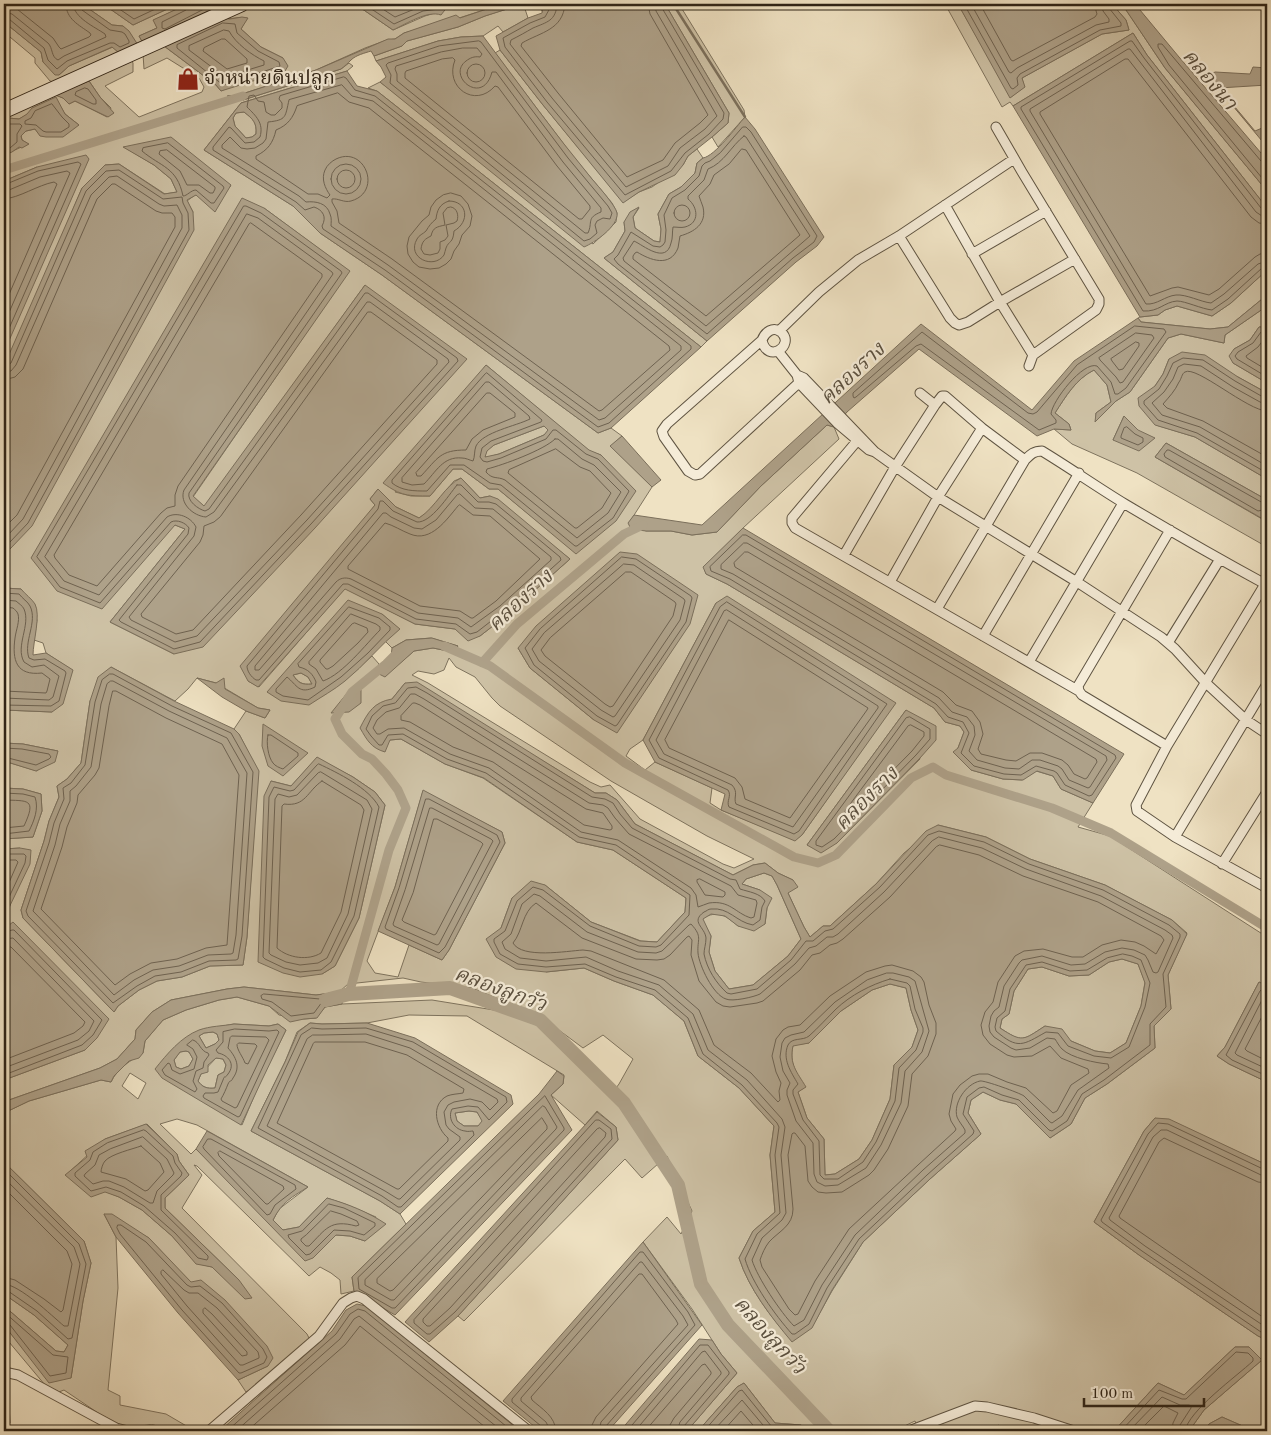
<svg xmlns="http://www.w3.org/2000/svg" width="1271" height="1435" viewBox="0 0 1271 1435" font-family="'Old Standard TT','Noto Serif Thai',serif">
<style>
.green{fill:#cec2a6;stroke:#7e735e;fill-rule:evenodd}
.water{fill:#aea189;stroke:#7b6f5b;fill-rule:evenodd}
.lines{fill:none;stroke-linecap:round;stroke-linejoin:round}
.shore{stroke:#6e6250;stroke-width:1}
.stream{stroke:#7b6f5b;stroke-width:2.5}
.canal{stroke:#aea189;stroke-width:9}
.river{stroke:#aea189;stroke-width:14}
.street-casing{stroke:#5f5442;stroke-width:11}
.secondary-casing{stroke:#2f2417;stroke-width:16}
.street{stroke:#f5ecd8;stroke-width:9}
.secondary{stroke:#f5ecd8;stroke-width:14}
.labels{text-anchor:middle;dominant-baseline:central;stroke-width:4.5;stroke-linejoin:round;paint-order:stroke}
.poi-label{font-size:20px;fill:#2f2417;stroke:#f5ecd8;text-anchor:start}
.water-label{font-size:21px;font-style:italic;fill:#5b503f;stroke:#f5ecd8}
</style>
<rect width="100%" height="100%" fill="#efe2c3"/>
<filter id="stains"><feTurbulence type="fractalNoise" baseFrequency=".004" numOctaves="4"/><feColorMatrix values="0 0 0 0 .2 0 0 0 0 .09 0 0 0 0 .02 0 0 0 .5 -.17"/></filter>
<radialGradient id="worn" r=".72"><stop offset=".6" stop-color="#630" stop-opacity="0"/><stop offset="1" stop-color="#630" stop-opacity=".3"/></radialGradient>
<!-- green -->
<path class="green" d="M82,4H103L133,25L178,4H188L154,20L157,28L139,36L143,43L138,45L123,26L112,25Z
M256,4H270L272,7L276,4H355L393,30L425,16L435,13L448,6L446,4H469L473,9L492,4H502L459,18L404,33L395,39L387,40L365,48L316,70L239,95L228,96L242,98L243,100L341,69L349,63L353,66L347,71L241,103L204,150L293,206L320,233L382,275L598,433L611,428L622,436L611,446L652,487L629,523L646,531H671L692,535L717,532L761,486L827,425L834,427L839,439L743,528L704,567L706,574L727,584L934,708L945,722L960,726L964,732L958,748L971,770L1003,779L1022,780L1036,771L1053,776L1061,789L1093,803L1078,827L1110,836L1267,937V986L1259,982L1225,1047L1217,1056L1229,1064L1267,1082V1165L1223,1145L1155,1118L1144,1131L1094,1222L1139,1255L1258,1336L1267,1340V1431H1254L1222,1417L1209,1424L1204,1431H1189L1204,1410L1262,1360L1249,1347H1235L1184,1395L1158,1383L1114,1431H1004L999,1425L984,1431H919L915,1421L894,1431H808L801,1425L775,1423L744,1383L737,1387L698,1431H687L737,1373L721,1354L692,1309L643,1242L667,1217L681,1234L692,1211L667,1156L642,1178L625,1159L464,1321L458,1316L618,1140L616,1127L597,1111L585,1125L551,1095L563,1084L564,1075L467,1016L409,1015L367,1023L322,1024L310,1023L297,1032L285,1062L251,1131L380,1201L400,1214L406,1224L352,1277L354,1291L341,1294L340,1280L331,1273L320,1267L309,1276L197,1166L194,1165L202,1175L182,1208L307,1334L310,1340L257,1386L246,1392L238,1380L268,1366L149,1238L104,1214L116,1237L118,1288L108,1390L120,1396V1405L166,1414L195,1431H161L150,1425L127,1428L101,1415L64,1390L59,1392L45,1385L4,1336V1325L20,1345L71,1378L83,1301L91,1263L84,1241L4,1162V1113L29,1101L101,1080L111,1082C117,1069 131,1060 143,1053L145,1041L163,1020L186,1010L219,1000L237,997L269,1006L279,1015L304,1019L316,1018L325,1007L342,1004L432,1000L500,1011L539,1026L610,1096L619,1084L633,1059L603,1035L583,1048L540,1016L472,988L421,982L403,978L348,984L339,992L316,995L244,987L227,989L171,1000L152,1012L136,1030L135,1039L117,1059L100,1068L9,1100L4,1106V1080L85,1050L4,929V918L9,910L20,848L4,849V839L33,837L42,811L41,794L23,789L4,788V761L37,771L58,751L23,744L4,743V710L52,712L72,670L46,653L43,643L34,640L37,620L21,589L4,588V546L10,549L193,212L187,201L195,195L231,186L124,147L154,165L171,179L177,192L165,194L119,164L105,165L82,188L4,374V352L37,167L4,181V173L28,163L23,161L4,167V155L28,144L22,140L21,135L26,131L35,129L40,135L79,125L65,114L56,99L19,119L8,118L4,120V115L130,58L133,63V72L105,86L139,117L202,92L204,87L199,78L167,58L144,69L143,54L164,46L216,85L221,91L283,58L261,47L241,29L247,18C239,16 232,20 222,18ZM89,81L100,97L111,108L107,117L75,101L69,104L63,98L56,95ZM264,208L349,271L193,497L205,507L365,285L174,654L110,622L185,529L175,525ZM486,365L589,451L601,455L576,553L498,489H489L462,469H453L430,496H411L395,492ZM461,478L480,498L490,496L570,559L507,615L480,636L455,629L415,624L345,588L259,687L248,681L375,505L370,499L378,489L396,507L419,518L428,512L454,481ZM716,603L895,703L802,835L795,840L721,810L710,803L712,788L655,762L645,770L626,756L630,749L643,740ZM382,614L399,629L385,641L392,648L406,640L431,638L458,646L453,652L433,648L414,651L400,663L379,674V664L372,656L344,681L267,692ZM518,648L594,720L530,668ZM449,658L456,667L475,677L492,698L500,706L611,781L707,836L754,859L734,868L723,864L640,819L610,785L601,787L590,782L428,683L412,675L418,671L434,674L444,670ZM111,667L175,701L188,689L197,678L216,683L258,708L270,710L265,718L246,711L234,729L239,734L258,771L247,937L243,965L210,966L182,977L157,981L139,990L118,1006L114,1012L23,918L21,910L44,841L49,821L59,797L57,786L67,779L81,763L90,701ZM405,683L553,767L595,793H606L617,800L635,824L733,875L753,865L765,863L778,873L793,880L788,893L804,927L810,937L823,926H830L876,884L904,853L938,825L986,837L1030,859L1105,885L1172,920L1187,933L1168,975L1171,1009L1154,1026L1155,1048L1107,1084L1085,1098L1071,1124L1050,1138L1016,1104L1000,1100L983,1092L971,1100L968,1113L981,1134L930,1179L863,1242L832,1291L812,1327L792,1341C771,1317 749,1289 739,1258L753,1231L775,1212L770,1155L774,1126L739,1088L698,1056L684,1021L653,995L614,981L584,968L546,972L501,928L512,898L545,885L591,922L641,941L657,942L685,912L686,898L613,850L577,842L483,778L445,764L401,739L390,740L392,699ZM906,710L920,759L837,843L807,845ZM317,758L353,777L375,792L385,805L359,918L335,966L322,974L271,781L291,786ZM423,791L502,832L505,843L449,950L442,960L409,945L398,977L375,973L367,961L395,887ZM234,1024L269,1026L278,1024L286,1030L260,1082L242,1125L156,1069L200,1030ZM130,1073L146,1083L138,1099L122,1086ZM177,1119L197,1125L308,1187L279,1209L273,1220L283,1230L299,1227L327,1198L345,1204L376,1217L365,1241L350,1236L336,1235L313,1258L227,1180L196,1149L191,1154L160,1124ZM147,1124L177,1154L179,1161L189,1175L165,1198V1208L239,1280L212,1267L196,1263L172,1236L142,1210L119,1197L66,1175L105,1139Z
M522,4H549L543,7V13L539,5L525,9L528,18L503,32L498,26L483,36L461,37L438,41L376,61L374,56L402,46L407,41L458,27L485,16Z
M665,4H679L744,110L745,117L718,147L712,137L728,123L729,113Z
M945,4H958L1011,97L1024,87L1022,78L1102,34L1129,30L1126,20L1112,4H1122L1165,68L1267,191V208L1147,55L1133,33L1013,106L1010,102L1002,107Z
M4,22L41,52L43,62L59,75L69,66L113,47L119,53L57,83L50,81L35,63V58L4,32Z
M500,50L543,105L623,202L639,192L652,187L683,165L688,156L697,149L703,158L697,163L695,173L681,187L669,194L658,214L661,229L660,242L654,241L635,228L633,217L639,208L624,222L625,231L613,252L604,258L707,341L701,347L377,91L368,88L380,82L593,244L616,222L617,213L612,203L572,155L495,53Z
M244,112C253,119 257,122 256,134L252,137L246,138L235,126L233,118L236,113Z
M1267,270V295L1228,327L1210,329L1141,322L1138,318L1140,317L1158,315L1165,310L1177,306L1212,316L1231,303Z
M1267,306V327H1259L1250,340L1234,349L1233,363L1267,383V393L1238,377L1169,359L1163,374L1155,386L1156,425L1195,437L1267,479V500L1166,443L1155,457L1262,519L1267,509V547L1137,473L1072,444L1054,429L1071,430L1069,424L1055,413C1066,396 1076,379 1094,370L1107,385L1111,402L1096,413V421L1116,401L1130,392L1168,338L1181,334L1224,343L1225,335ZM1124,416L1138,430L1113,440Z
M544,426L549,430L544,435L499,454L485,458L486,451L494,445Z
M301,673L308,677L312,684C302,685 299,683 293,675Z
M764,873L772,876L777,885L801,939L788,956L753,985L729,989L715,971L709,952L711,936L702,919C718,909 726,916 738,926L765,924L767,908L760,890L742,884L746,879Z
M1122,959L1138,964L1145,982L1141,1006L1126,1043L1110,1053L1095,1051L1071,1041L1045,1026C1022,1041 1023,1043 1000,1028L1002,1019L1009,1014L1014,991L1028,969L1042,967L1069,976L1089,975L1109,962Z
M890,984L906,988L911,1010L918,1030L912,1047L894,1065L890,1099L872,1140L859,1159L835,1174L825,1175L824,1139L807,1118L798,1092L805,1087C796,1072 789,1064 793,1045L809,1043L841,1011L872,990Z
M213,1032L217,1034L219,1040L215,1044L206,1048L199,1036L204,1033Z
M186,1051L189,1052L193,1059L189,1066L181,1069L176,1067L174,1060L180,1052Z
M216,1058L223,1059L226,1065L224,1072L218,1075L215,1088C207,1089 202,1087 198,1081L201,1074Z
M469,1111L477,1112L483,1121L478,1126H464L457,1121L455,1113Z
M4,1294L34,1315L68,1345L64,1352L56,1351L4,1306Z
M4,1383L8,1386L10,1423L4,1427Z"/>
<!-- water -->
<path class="water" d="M4,4H82L112,25L123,26L129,31L138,45L119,53L112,47L69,66L59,75H55L43,62L41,52L4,22Z
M103,4H178L133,25Z
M188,4H207L215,9L143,43L139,36L157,28L153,20Z
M355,4H446L448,6L441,15C428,10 406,24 393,30Z
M502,4H523L485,16L458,27L407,41L402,46L374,56L371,51C365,53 356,55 351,60C348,63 345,66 341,69L243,100L241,98L233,100L227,96L239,95L316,70L388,39H395L404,33L456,15L460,18Z
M549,4H665L729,113L728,123L712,137L688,156L683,165L675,175L639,192L623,203L543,105L500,50L496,36L528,18L542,13L543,7Z
M958,4H1112L1126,20L1129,30L1102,34L1022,78L1025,87L1010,98Z
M1122,4H1135L1179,57L1267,160V191L1165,68Z
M242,17L248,18L241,29L261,47L283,58L288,66L285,71L221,91L216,85L164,46L222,18L230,19Z
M1133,33L1147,55L1267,208V270L1231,303L1212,316L1177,306L1165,310L1158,315L1140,317L1013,106Z
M483,36C519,84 554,133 592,179C598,186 616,206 617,213C619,226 594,243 584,247L380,82L386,77L381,67L376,61L438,41L461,37Z
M1253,67L1267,68V85L1219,88L1255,131L1267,126V147L1208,76L1215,72L1250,74Z
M347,71L357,86L377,91L701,347L611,428L598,433L382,275L320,233L293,206L204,150L241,103ZM244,112C253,119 257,123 256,134L252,137L246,138L235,126L233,118L236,113Z
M89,81L100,97L114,113L108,117L75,101L69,104L63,98L55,95Z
M56,97L65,114L79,125L63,137H46L40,136L35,129L26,131L21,136L22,140L29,144L22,148L19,147L12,152L4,155V120L8,118L19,119L27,114L32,108Z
M745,117L755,129L824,237L817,246L796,262L707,341L604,258L613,252L625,231L624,222L630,212L639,207L633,217L635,228L654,241L660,242L661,229L658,214L669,194L681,187L695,173L697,163L703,158C715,156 736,127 745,117Z
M171,137L231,185L215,212L196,195L187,200L193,212L194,230L32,526L10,549L4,546V366L82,188L105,165L119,164L164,194L177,192L171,179L154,165L123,147Z
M86,155L89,159L4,352V181L37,167Z
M23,161L29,163L4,173V167Z
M242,198L264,208L350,271L193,496L204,506L365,285L467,359L315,528L203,647L174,654L110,622L185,529L175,525L102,609L57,591L31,558Z
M1267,295V306L1225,335L1224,343L1181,334L1168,338L1130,392L1116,401L1095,422L1096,413L1111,402L1107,385L1094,370C1076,379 1066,396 1055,413L1069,424L1071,430L1054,429L1037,436L919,349L847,412L834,427L827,425L761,486L717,532L692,535L671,531H646L631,529L628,523L634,515L702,525L921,324L1032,410L1074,361L1138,318L1141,322L1210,329L1228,327Z
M1259,327H1267V383L1233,363L1229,356L1234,349L1250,340Z
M1182,352L1205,355L1238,377L1267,393V479L1195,437L1155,425L1139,406L1138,398L1155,386L1163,374L1169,359Z
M486,365L589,450L601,455L636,491L616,521L576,554L498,489H489L462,469H453L430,496C408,496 401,496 383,483ZM544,426L548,430L544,435L499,454L485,457L487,451L494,445Z
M1124,416L1138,430L1155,438L1139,451L1113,440Z
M622,436L661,480L652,487L610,446Z
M1166,443L1267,500V509L1263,519L1155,457Z
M461,478L480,498L490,496L498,499L570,559L507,615L480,636L468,641L455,629L415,624L345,589L258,687L248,681L240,666L375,505L370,499L378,489L396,507L419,518C436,507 445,485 461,478Z
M743,528L1124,754L1093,803L1061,789L1053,776L1037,771L1023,780L1003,779L971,770L953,752L958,748L964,732L960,726L945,722L934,708L727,584L706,574L703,567Z
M620,552L637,554L698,595L690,624L617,733L594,720L530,668L518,648L536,626Z
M4,588L21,589C25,594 32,599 35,604C41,615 33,642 33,655L46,653L73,670L63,704L52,712L4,710Z
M727,596L896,703L802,835L795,841L721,810L725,794L655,762L643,740L716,603Z
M348,600L382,614L400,629C380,645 365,665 345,681C334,690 321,697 309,705L281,701L267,692ZM301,673L308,677L312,684C302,685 298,683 293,675Z
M432,638L458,646L453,652L433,648L414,651L385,677L379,674L391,657L392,648L406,640Z
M111,667L174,701L234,729L239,734L259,771L247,937L243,965L210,966L182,977L157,981L139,990L118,1006L114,1012L23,918L21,910L44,841L49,821L59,797L57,786L67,779L81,763L90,701L98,677Z
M197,678L216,683L224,678L225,689L258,708L270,710L265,718L246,711L222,697Z
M417,682L595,793H606L617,800L635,824L733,875L753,865L765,863L778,873L793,880L798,887L788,893L804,927L810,937L823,926H830L876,884L926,831L938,825L986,837L1030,859L1105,885L1172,920L1187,934L1168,975L1171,1009L1154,1026L1155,1048L1107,1084L1085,1098L1071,1124L1050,1138L1016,1104L1000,1100L983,1092L971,1100L968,1113L981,1134L930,1179L863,1242L832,1290L812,1328L792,1342C771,1317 749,1289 739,1258L753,1231L775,1212L770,1155L774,1126L739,1088L698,1056L684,1021L653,995L614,981L584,968L546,972L516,969L496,957L486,939L501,928L512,898L531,881L545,885L591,922L640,941L657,942L685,912L686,898L613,850L577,842L484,778L445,764L401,739L390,740L385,752C371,748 367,740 360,728C368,712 374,702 392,699L405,683ZM764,873L772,876L777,885L801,939L788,956L753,985L729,989L715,971L709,952L711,936L703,919L711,914L725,916L738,926L754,931L765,924L767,908L772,898L760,890L742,884L746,879ZM1122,959L1138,964L1145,983L1141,1006L1126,1043L1110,1053L1095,1051L1071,1041L1062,1029L1045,1026C1023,1040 1023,1043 1000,1028L1002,1019L1009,1014L1014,991L1028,969L1042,967L1069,976L1089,975L1109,962ZM890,984L906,988L911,1010L918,1030L912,1047L894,1065L890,1099L872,1140L859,1159L835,1174L825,1175L824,1139L807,1118L798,1092L806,1087C797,1072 789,1064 793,1046L809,1043L841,1011L872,990Z
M361,690V703L349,712L331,713L348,692Z
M906,710L936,726V740L920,758L837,843L821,853L807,845Z
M263,724L308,753L283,776L268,766L262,746Z
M4,743L23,744L58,751L55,762L36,771L4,761Z
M317,757L353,777L375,792L385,805L359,918L335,966L322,974L300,977L283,973L258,962L264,796L271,781L291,786Z
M4,788L23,789L41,794L42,811L33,837L4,839Z
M423,790L502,832L505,843L449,950L442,960L378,931L395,887Z
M20,848L31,850L30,864L4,918V849Z
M13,922L109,1019L97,1038L85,1050L4,1080V929Z
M1259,982L1267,986V1082L1229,1064L1217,1056L1225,1047Z
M244,987L316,995L339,992L344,995L342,1004L325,1007L317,1018L304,1019L290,1022L269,1006L237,997L219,1000L186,1010L163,1020L145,1041L143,1053L139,1058L129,1061L114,1076L111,1082L101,1080L29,1101L4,1113V1106L9,1100L100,1068L117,1059L135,1039L136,1030L152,1012L171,1000L227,989Z
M310,1023L322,1024L367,1023L415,1038L511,1095L513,1104L400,1214L380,1201L251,1131L285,1062L298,1032ZM469,1111L477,1112L482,1121L478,1126H464L457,1121L455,1113Z
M234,1024L269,1026L278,1024L286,1030L261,1082L241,1125L162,1078L155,1069C167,1054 181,1037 199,1030C210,1026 223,1026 234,1024ZM213,1032L217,1034L219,1040L215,1044L206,1048L199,1036L204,1033ZM186,1051L189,1052L193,1059L189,1066L181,1069L176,1067L174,1060L180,1052ZM216,1058L223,1059L226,1065L224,1072L218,1075L215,1088C207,1089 202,1087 198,1081L201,1074L208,1072V1065Z
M557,1071L564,1076L563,1084L551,1095L572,1130L395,1315L354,1291L352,1277L539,1094Z
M597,1112L616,1127L618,1140L458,1316L429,1342L405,1322Z
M1155,1118L1169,1119L1267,1165V1340L1258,1336L1139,1255L1094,1222L1144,1131Z
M146,1124L177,1154L179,1161L189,1175L165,1198V1208L239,1280L252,1298L245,1299L212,1267L196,1264L172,1236L142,1210L119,1197L105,1192L91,1197L65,1175L87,1157L85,1151L105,1139Z
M207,1131L308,1187C292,1197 282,1202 273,1220L283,1230L299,1227L327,1198C348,1204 368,1212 386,1224L365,1241L350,1236L336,1235L313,1258L305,1261L196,1149Z
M4,1162L84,1241L91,1263L83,1301L71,1378L49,1383L4,1325V1306L56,1351L64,1352L68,1345L34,1315L4,1294Z
M104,1214H112L149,1238L191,1282L201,1280L225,1300L267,1346L273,1358L268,1366L238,1380L178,1313L116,1237Z
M643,1242L702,1325L608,1431H540L503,1401Z
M357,1304L366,1306L520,1431H223L222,1429L332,1331L346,1310Z
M699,1339L712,1340L721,1354L737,1373L687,1431H620Z
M1235,1347H1249L1262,1360L1204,1410L1189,1431H1114L1158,1383L1184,1395Z
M744,1383L775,1423L801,1425L808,1431H698L737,1387Z
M1222,1417L1254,1431H1204L1209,1424Z"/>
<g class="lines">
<!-- shore -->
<path class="shore" d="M4,4L11,5L17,9L53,38L59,47L61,49L89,37L91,35L90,33C79,25 66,19 66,4
M112,4L134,19L166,4
M189,4V7L186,10L162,22V28L165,29L204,9L205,4
M364,4L394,24L423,11L439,9L442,4
M375,4L395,17L427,4
M551,4L550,8L545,17L530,23L503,38L505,47L547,102L625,195L671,171L685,153L709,134L723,119L724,113L662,8L661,4
M557,4C556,21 547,22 533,28C526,32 519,36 511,40L510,44L552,98L626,187L668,166L680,148L705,129L717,116L656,11L655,4
M565,4C563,30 541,32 522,43L521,46L558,93L627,177L663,160L675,143L700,123L708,115L650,14L648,4
M964,4L1011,88L1013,89L1018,85L1017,78L1020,74L1100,30L1121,26V23L1109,8L1108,4
M971,4L1009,72L1011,73L1017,68L1096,25L1109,22V19L1103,11L1102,4
M980,4L1011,60L1013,61L1095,17L1097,14L1094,4
M4,12L12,14L48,43C53,48 51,57 58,60L64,56L106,37L105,34C95,27 74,18 73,4
M4,18L9,19L44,48L48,60L57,69L67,61L110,43H114L120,47L129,43V41L125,34L122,32L110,30L82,10L80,8V4
M223,23L235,24L237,33L258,51L279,62L280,66L223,85L177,48V45Z
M224,30L229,31C236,44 252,55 264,61V65L225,77L189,50V46Z
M222,39H225L247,59V63L227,69L203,51L204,48Z
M479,41L481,42L568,158L608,206L612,213L610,219L603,218L597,221L595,225L597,233L590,239L584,241L390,83L391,75L386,65L388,63L439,46Z
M463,48H477L482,54L480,57C474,56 470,58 466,61C446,76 483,107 492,72H496L563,162L601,208V212C586,218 593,222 588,233H585L397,81V74L395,69L396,66L441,52Z
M453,58L455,60C444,87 475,109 495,86L498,87L557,166L590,206V209L582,219H579L405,78V73L406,71L442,59Z
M467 73a9 9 0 1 1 18 0a9 9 0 1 1-18 0Z
M344,77L346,78L355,90L375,96L691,346V349L609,423L598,427L385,270L323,229L322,226C327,217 323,210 314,207L305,210L296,202L213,150V147L229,127L231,128L245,143L254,142L260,137C264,123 256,116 247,107L249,96L254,95L258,101L264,102L266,112L271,115H275L282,108V103L279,99L280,96Z
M342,85L352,96L373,101L681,346V350L605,418L599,420L388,265L331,226C331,223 332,218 330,214C327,203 316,201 306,202L299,196L222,148V145L230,137L241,148L247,149L255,148L263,143L266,139L268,122C287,120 285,117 289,100Z
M85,88L88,89L96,100V104H93L75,95L76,92Z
M338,93L349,102L369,108L669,346L670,350L602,410L599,411L392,259L339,223L337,211L332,202V199C338,198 344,203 351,201C383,192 365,145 336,159C332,161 327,165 325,170C321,179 325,188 330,195L327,198L318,194H308L256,159V156C268,150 273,143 276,130C288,125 293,118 297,106Z
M52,104L62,117L69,124V127L61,132H46L43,131L36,125L25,124V121L31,118L35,111Z
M4,124H20L22,126L17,134V142L10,148L4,150
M743,127H746L751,132L817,236L814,242L793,258L707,334L618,264L614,259L618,255L631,232L653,246L660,247L663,245L665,242L666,230L664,215L672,198L685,190L699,176L702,166L705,163L710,161L720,153Z
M744,136L746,137L810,236L706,326L624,261L623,258L634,241C643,245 666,265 671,243C673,238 672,232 673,227C677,227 681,228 685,227C700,223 698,207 688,199V196L704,180L708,169C724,163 731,146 744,136Z
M168,143L223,186L224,188L214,203H211L196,190C191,190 187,196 183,196C177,167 161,167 142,151L143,148Z
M742,149L746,150L800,235L706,316L633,259V256L635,253L637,252C650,260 670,268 678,248C679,244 679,240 680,236C694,232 707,224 703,207C702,203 700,200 699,196L710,184L714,175L729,164Z
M167,150L215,187V189L213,193H210L199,185H187L180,171L159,154L160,151Z
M1267,163L1261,161L1162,44H1158V47L1169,65L1267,184
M331 179a15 15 0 1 1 30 0a15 15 0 1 1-30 0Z
M337 179a9 9 0 1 1 18 0a9 9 0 1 1-18 0Z
M4,185L38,171L78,162L81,164L4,340
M4,191L9,190L40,177L67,171L70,173L4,324
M451,193L461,196L468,204L472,216L470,226L462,235L459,244L454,251L451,259L446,264L439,268L430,269L419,267L413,262L408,254L407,246L409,237L422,221L429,215L431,207L436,200L443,195Z
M4,199C19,198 38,185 54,182L57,184L4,306
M449,201C468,201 470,222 454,231C453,244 449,240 446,248C445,250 445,253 444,255C434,270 406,258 417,239C419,235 423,234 426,231C429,226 431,223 436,219C437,211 439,204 449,201Z
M674 213a8 8 0 1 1 16 0a8 8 0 1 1-16 0Z
M244,206H246L261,213L341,271L342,273L189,493C187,501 198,509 205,511L209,509L365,293H368L457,358L458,361L311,524L200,642L174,649L121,622L119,620L188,534L189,528C186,523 177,519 171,522L100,603L60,587L37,557Z
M451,207C457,208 459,215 457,221L454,223L446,225L448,236L445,240L440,242V249L438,253L430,255L424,254L421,249C422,241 425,239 431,236C433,227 437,227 445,225L443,213L447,208Z
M1267,210L1261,208L1144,58L1132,41H1130L1021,107V109L1143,311C1159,312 1164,302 1177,301C1185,301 1202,309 1212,310L1228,299L1262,268L1267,267
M247,214L258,218L332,272L333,274L184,490C179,503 193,516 206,517L214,512L367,302H370L448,359L449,362L307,520L197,636L175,642L131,620L129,617L194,536L196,527C191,517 177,511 167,517L99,595L64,581L45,557Z
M1267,217L1262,216L1256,212L1130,49H1128L1030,109V111L1146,304C1157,305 1165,296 1176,295C1186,294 1201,302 1211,303L1224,294L1258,264L1267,261
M251,223L322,274V277L178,486L175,495V506L167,508L161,513L97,586L69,575L55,558L54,555L249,224Z
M1267,224L1259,223L1251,217L1128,59H1125L1040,112V114L1150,296L1172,288L1178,287L1209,295L1219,289L1255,257L1260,254L1267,253
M368,312H371L437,360V364L301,515L193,630L176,634L142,617L141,614L200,542L203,535L204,526L214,522L220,517Z
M1135,326L1164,329L1166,332L1126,388L1118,394H1115L1111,382L1097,366C1083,361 1052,401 1051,414L1056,420V423L1039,430L921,344L916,346L856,397L854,398L853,396V393L922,332L1028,413L1033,414L1037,412L1077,365Z
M1267,332H1261L1253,343L1238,352L1235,356L1237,359L1267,377
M1136,333L1152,335L1154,338L1123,382L1120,383L1116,377L1100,360L1099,358Z
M1267,338L1264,339L1258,347L1246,356L1247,358L1267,370
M1136,342L1139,343V346L1123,369L1119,370L1112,361L1111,359Z
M4,366L8,365L11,363L86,191L106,171L119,170L163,199L182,197L183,203L188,213L189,230L28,523L10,542H4
M4,372L11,371L16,365L91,195L109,177L117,176L159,204L164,206L177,205L182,215V228L23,519L8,535H4
M487,373L542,420L541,422L491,441L482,448L480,457L483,461L487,462L501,458L546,439L553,430H556L586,454L598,459L629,491L628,493L613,518L577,546H575L501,485L490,483L464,465H450L427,491C414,491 402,491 392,483V480L485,374Z
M4,380L15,377L23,369L97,199L112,184H115L156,211L162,213H172L175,217V227L17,515L4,528
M486,382H489L529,416L530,419C516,426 483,432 476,446C474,451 475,457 473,461C469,460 466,458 462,458C443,456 436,472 424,484L412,485L402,482V478Z
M487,393H490L515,413V417L483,430L472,439L466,450C440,450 438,458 421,476H417L416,473Z
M1267,397H1263L1235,381L1203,360L1183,358L1173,363L1167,376L1159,389L1144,401V404L1158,420L1197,433L1267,473
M1267,404L1260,402L1233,387L1201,366L1184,364L1178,367L1173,379L1164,392L1152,403L1162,415L1200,427L1267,466
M1267,411C1248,411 1196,365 1185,372C1182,373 1181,380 1179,382C1175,391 1169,397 1163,404L1167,408L1203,421L1267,457
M1127,427L1135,434L1143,438V442L1138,445L1121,438V436L1124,428Z
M555,439H558L582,459L594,465L621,492L608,513L577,538L505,480C497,476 493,480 486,472L487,469C503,465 544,450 555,439Z
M556,449L580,467L590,471L611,493L602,508L577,528H575L508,473L509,470Z
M457,485H461L478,502H489L496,504L560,557L561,560L504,611L477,632L470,634L456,624L416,619L348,584H343L259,680H256C251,677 247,671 247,666L378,509L380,501H383L393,511L417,522C431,523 448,496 457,485Z
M460,494L475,508L493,509L551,557V560L500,606L471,627L458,618L418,613L351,579C345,577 340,578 336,582L259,670H255V666L383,513H386L391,517L414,528L422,529L436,520L457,495Z
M1267,504L1263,503L1169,450H1167L1164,454L1165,457L1258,511L1267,509
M460,505L473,515L490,516L540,559L496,601L473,618H471L460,611L420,606L348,569V566L385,523C393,525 402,531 410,534C431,543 447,519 458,506Z
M743,535H746L1115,755L1116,758L1092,795L1089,796L1065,785L1057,773L1054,771L1036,766L1021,775L1004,774L974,766L961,753L969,733L963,722L948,717L936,704L730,579L711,571L710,567Z
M744,543H747L1106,756L1107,760L1090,787L1088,788L1069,780L1062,769L1058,766L1040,760H1032L1019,769L1005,768L977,760L969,751L975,735L974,726L967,717L952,712L939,698L733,574L721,569V565Z
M745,552H748L1096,759L1097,762L1087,778L1085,779L1074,774L1068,765L1062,760L1042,753H1030L1016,761L1006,760L981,754L978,749L983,734L980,722L972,711L956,705L943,692L735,567L734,563Z
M622,557L636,559L691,596L692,598L686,622L617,725L615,726L597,716L534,665L525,648L540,629Z
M624,564L634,565L684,599L685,601L680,620L615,716L613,717L601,710L539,661L532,649L544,633Z
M626,572H631L675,602L676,604L673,616L613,706L610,707L605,704L545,656L541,650L550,638Z
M4,593L19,594C22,598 28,602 30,606C38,622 23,642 29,658L34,660L45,659L65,671L66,673L59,701L51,706L4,705
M4,600L16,601C18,603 23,606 24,609C31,625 15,646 24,662L32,667L44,665L59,676L53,697L49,700L4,698
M727,602L887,704L799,831L794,834L729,807C726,801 732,796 728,790L659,758L649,740L720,607Z
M4,607L13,608C15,610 17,611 18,614C20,621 16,630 15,638C12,660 16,676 42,673L50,679L47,691L46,693L4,691
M349,607L379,618L390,627V630L368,653L341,677L308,700L283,696L276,692V689L287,677C297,685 299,695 315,687L316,682C313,674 308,669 299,667L298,664Z
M727,610L878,706V708L793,827L736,804C733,797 739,793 732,785L664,754L656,740L724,611Z
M351,614L376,624L380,627V630C366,644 343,674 323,681L316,669L309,664V662Z
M729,620L868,708L867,710L790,818L745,799L742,787L735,778L669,748L665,740Z
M355,623L367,628L368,632L358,643L333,666L328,669H326L320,662V660L352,624Z
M110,674H113L172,706L231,733L253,772L242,936L238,959L236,960L209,961L181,972L155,976L137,986L113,1003L28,916L26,911L49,843L54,823L64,799L63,788L71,783L85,765L95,702L102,680Z
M111,681H113L169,711L227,738L247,773L236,935L233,953L231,954L208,955L179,966L153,970L134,980L114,995L33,911L55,845L60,824L70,801V791L76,786L91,767L101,704L107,684Z
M408,688L416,687L427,693L592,797L605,799L613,803L620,814L632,828L730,879L736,880L740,889C749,892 760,893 765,901L762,907L760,920L753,925C736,922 729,907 711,909C708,909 707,911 704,912C690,922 705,927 706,938C706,944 704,949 704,954C707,969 716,983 727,993L731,994L757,989L791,960L806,941H813L825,931L833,929L880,887L928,835L939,831L984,842L1029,864L1103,890L1169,925L1180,934V937L1163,974L1166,1007L1150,1024V1045L1104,1080L1082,1094L1067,1121L1052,1131L1049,1130L1019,1100L1002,1095L984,1087L979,1088L967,1097L963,1114L974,1131L973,1134L927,1175L859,1239L827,1288L809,1324L795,1334H792C775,1315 752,1283 745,1259L757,1234L780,1213L775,1155L779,1127L777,1123L742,1085L703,1054L688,1018L655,990L616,977L585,964L546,967L518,964L500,954L494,942V939L505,931L517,901L533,887L543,890L590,926L639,946L656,947L661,945L689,915L690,895L616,845L579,837L486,773L447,759L403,734L388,735L382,745H379L371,736L366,729L372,716L383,706L395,703Z
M113,691H116L166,718L222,744L239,775L227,945L206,948L177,959L151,963L130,974L115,985L41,909L62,847L67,827L77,803L78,795L95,775L99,768L109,706Z
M411,694H415L424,699L589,803L603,805L608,808L615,818L629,834L731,886L738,895L756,900L757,903L754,917L751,918C735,913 730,900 709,903C705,904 702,906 698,907L696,895L691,888L618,840L581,832L489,768L450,754L404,728L388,729L380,734H377L373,728L377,720L386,712L399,708Z
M413,703H415L420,705L586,809L603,813L612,826V829L610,830L584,825L493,762L453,747L410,722L401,720V716Z
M910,717L930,729V739L916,755L834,839L822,847L816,845V841L906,718Z
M911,725L924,732V736L912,751L849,815H846L845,811L908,726Z
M268,735H271L298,753V756L283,769C280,768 275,766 273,763C268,757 266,742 268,735Z
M4,748L22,749L49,754L51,757L49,759L36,765L4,757
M319,764C338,773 369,788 379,807L354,916L331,962L321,970L300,972L284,968L265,959L263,957L269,797L274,787L290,791L294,790L317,765Z
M321,772L367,800L372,809L348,914L327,958L318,963L300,965L286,962L271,955L269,953L275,799L278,794L289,797L297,795L318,773Z
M322,781L361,805L364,810L341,912L321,953C308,961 288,958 277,948L282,806L284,804C306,807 307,791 322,781Z
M4,793L23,794L35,797C39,809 34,821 29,831L4,834
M426,799H429L497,835L500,842L445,947L439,953L386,929L385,927L399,888Z
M4,800C28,801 37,798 24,826L4,828
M430,808H432L491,839L493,841L439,944L437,945L394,926L393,924L405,890Z
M434,819H437L481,842L483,844L436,934L434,935L404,922L402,920L413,893Z
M939,837L982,848L1026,869L1101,896L1165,930L1172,935L1173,938L1158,972L1156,973L1153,972L1148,960L1145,955L1134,950L1122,948L1105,952L1085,964L1071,965L1042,956L1022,960L1019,963L1004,986L999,1007L994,1011L991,1016L989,1026L990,1032L994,1037L1011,1048L1016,1050L1030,1048L1047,1038L1055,1039C1057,1042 1059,1046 1062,1049C1071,1058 1096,1063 1108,1064L1109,1068L1078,1090L1062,1116L1052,1123L1050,1122L1024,1096C1020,1093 984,1080 980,1081C966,1084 953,1103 957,1117C959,1122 963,1126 965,1130V1133L923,1170L855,1235L822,1285L804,1320L794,1326C781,1313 757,1277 752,1260L762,1238L782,1220L786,1213L781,1155L785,1127L782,1119L747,1080L708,1050L693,1014L659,985L618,971L586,957L546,961L520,958L505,949L502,942L511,934L522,904L534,894L540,896L587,932L638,952L656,953L662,951L689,925L691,924C703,937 697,939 698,953C699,965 713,995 726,999C732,1002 754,997 760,994L795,964L809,948L816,946L827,937H833L838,934L884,892L932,841Z
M940,845L979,855L1023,876L1098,902L1161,936L1164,940L1156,954L1144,946L1135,942L1121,940L1102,945L1083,957H1072L1043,949L1024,951L1015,956L998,982L993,1002L985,1012L981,1025L983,1035L990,1044L1007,1055L1014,1057L1032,1056L1050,1046L1061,1058L1088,1069L1089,1073L1071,1085L1057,1111L1053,1113L1026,1088L1007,1082L988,1074H979L972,1076L960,1085L953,1094L949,1114L951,1121L956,1129L955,1131L918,1165L849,1229L815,1281L798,1314L795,1315L789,1309L762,1267L760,1260C762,1254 765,1247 769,1242C779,1231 793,1226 793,1209L788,1155L792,1134L793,1133H795L805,1146L808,1181L812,1187L818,1192L826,1193L842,1192L869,1175L874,1170L888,1149L908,1106L912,1074L928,1056L936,1034V1023L929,1005L924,982L921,977L913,971L892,965L885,966L866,972L830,996L800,1025L788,1027L783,1030L776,1039L772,1056L776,1072L781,1083L779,1091L780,1100L778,1102L751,1073L714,1045L699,1010L664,980L591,951L583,950C567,951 522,959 513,943C523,931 522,912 536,903L582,938L636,959L657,960L664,959L670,955L687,937L689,936L692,940L691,955L699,981L716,1002L723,1006L730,1007L757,1003L763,1001L800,970L812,955L820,953L830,945L837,943L843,939L890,897L936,847Z
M4,854H24L26,856L25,863L4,908
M4,860H16L18,862L4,894
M700,879L725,892V895L723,897L705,895L697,882V880Z
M4,933L12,930H14L102,1020L93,1035L82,1045L4,1075
M4,939L13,938L94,1021L89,1031L78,1040L4,1068
M4,946L11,947L85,1022L83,1026L74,1033L4,1060
M1123,954L1132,956L1141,960L1150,983L1145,1007L1129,1047L1111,1058L1094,1056L1068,1046L1058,1033L1046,1032C1023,1045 1018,1050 996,1031L995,1027L997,1018L1005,1011L1010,989L1026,965L1042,962L1070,971L1087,970L1107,958Z
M887,973H893L909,977L915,981L929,1031L922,1052L905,1071L901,1103L881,1145L866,1168L838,1185L825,1186L817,1182L814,1174L813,1143L796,1121L787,1095V1090L790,1083L783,1071L780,1057L782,1043L785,1038L791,1035L804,1032L835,1002L867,980Z
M890,979L907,983L910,986L915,1009L923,1028V1032L916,1050L899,1068L895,1101L876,1142L863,1162L838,1179H824L820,1175L819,1141L803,1120L793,1094V1090L798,1084C791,1072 782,1059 788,1045C792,1037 803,1041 809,1036C818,1028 827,1018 836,1009C851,995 870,985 890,979Z
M1267,990L1262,989L1260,991L1226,1055L1232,1060L1267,1076
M264,994L320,999L322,1002L314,1013L291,1016L272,1002L262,999L261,996Z
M1267,997L1263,998L1235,1053L1237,1055L1267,1069
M1267,1007L1245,1049L1247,1051L1267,1061
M312,1028L322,1029L366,1028L413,1042L506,1097L507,1102L489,1120L478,1107L468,1106L452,1109C447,1119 455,1130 465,1131C468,1132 471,1131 473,1131L474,1135L401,1207H398L382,1196L258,1128L301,1035Z
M235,1029L269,1031L277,1030L279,1032L240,1116L238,1117L204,1098L203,1096L205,1093H214L218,1092C220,1088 221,1084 223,1080C225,1074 224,1080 228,1074C236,1064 228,1055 218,1053L216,1050L223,1042V1032Z
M313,1035H322L366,1034L410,1048L497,1099L498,1102L490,1110L482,1102L470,1099L454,1102L448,1105L444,1112L446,1125L449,1129L460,1137V1140L400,1199H398L385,1191L267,1126L307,1039Z
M232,1036L266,1037L269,1040L237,1107L235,1108L222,1101L221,1099C224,1094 226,1089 228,1084C231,1078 230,1084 233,1078C241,1067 236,1057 228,1048L230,1038Z
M193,1040C200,1042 200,1051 208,1053L209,1055L204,1062L203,1068L196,1071L193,1081L197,1089L195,1092L165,1075L162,1070L168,1063L170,1064L172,1070L180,1074L194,1069L197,1057L193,1049L187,1045Z
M315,1042H365L407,1055L464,1089L463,1093C458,1094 452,1094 447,1096C430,1105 436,1128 448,1138V1141L399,1189H397L277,1123L313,1044Z
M239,1043L255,1044L257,1046L248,1064L245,1063C243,1057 237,1050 237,1045Z
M545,1096L564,1128V1130L395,1308H392L359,1289L358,1278Z
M543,1106L545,1107L557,1127L556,1129L394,1300H391L365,1285V1280Z
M542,1118L547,1126V1129L393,1290L390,1291L377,1283V1279Z
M596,1120H599L611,1129L612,1139L455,1312L430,1334H427L414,1323V1320Z
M600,1128L606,1133L605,1137L450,1308L430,1326H427L423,1322V1319L597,1129Z
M144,1130L146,1131L173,1156L175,1163L182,1173L181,1176L161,1195V1210L208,1256V1258L207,1260L198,1258L175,1233L144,1206L121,1192L106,1187L91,1191L75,1176V1173L90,1160L93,1152L107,1143Z
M143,1137L167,1159L174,1173L173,1175L157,1191L153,1203H150L124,1187L109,1181H103L93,1184L84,1176L85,1174L95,1165L99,1155L110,1149Z
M208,1139H211L295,1185L296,1189L275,1205L270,1214L267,1215L204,1149L203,1147Z
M141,1146L160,1163L164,1172L148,1190L145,1191L126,1179L101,1172C101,1169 103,1163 105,1161C111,1154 133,1149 141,1146Z
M220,1151L283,1186L284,1189L268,1204H266L219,1156L218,1153Z
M4,1169L79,1244L86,1264L72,1338L68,1339L37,1311L8,1291H4
M1267,1170L1263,1169L1168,1124L1158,1123L1148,1134L1101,1220L1102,1222L1142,1251L1261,1332L1267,1334
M1267,1176L1261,1175L1167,1130H1161L1153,1137L1109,1218L1110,1220L1145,1246L1267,1328
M4,1178L74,1247L80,1264L68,1326H64C51,1315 20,1285 4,1284
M1267,1183L1258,1182L1164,1138L1159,1142L1119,1216L1120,1218L1267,1320
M4,1188L67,1251L72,1264L63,1310L61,1312L44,1299L15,1280L4,1277
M329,1204L344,1208L373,1222L375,1223V1226L364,1235L350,1231L334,1230L310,1254L306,1255L289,1238L288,1235L302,1231Z
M331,1211L341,1214L357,1221L359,1225L356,1226C330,1219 326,1229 309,1246H306L301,1241V1239L306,1235Z
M118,1225H121L146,1242L187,1285L191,1287L200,1286L222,1303L263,1349L267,1357L264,1363L241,1373H239L182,1310L120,1234L117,1228Z
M163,1270L184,1290L189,1293H198L217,1308L258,1352L259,1356V1358L243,1365H240L187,1306L161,1274V1272Z
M205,1308L212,1314L247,1352V1355L242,1356L203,1313V1310Z
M4,1312L53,1355L68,1357L66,1373L50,1376L10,1325L4,1323
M227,1431L336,1334L350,1314L358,1309L365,1311L512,1431
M236,1431L340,1339L354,1319L359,1316L502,1431
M247,1431L345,1345L360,1326L490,1431
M542,1431L541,1426L512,1402V1399L640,1252H643L688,1312L695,1325L606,1426L605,1431
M549,1431L548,1426L546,1422L521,1401V1398L640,1262H642L683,1316L688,1325L601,1422L599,1431
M556,1431C555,1416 542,1409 532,1400L531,1397L639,1274H642L676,1320L678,1324L596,1417L592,1425L591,1431
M627,1431L700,1345H708L729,1372V1374L684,1426L683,1431
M635,1431L702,1352L705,1351L721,1372V1374L680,1422L677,1431
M645,1431L702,1365L705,1364L711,1372V1374L674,1418L670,1425L669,1431
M704,1431L739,1391L742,1390L772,1427L800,1431
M713,1431L742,1400L768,1431
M723,1431L741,1411L758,1431
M1121,1431L1159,1390L1182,1399H1186L1236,1352L1248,1353L1253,1358V1361C1237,1376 1188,1411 1185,1431
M1129,1431L1162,1397L1180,1405H1189L1191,1406V1408L1180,1425L1179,1431
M1139,1431L1164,1406L1178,1413L1173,1423L1172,1431"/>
<!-- stream -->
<path class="stream" d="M673,4L745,117"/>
<!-- canal -->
<path class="canal" d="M4,170L243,96
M444,646L490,666L625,763L794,857L818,863L836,855L911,778L933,767L946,775L1052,808L1111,833L1267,928
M482,663L517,624L624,534L643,525
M349,994L389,850L406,808L398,790L386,774L372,759L362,754L342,734L335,719L352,692L386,664L395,655
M5,1431L8,1429"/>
<!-- river -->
<path class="river" d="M326,1000L349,994L450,988L540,1020L624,1103L678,1185L701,1284L728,1325L829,1431"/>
<defs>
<path id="street" d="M945,205L1000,302L1033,355L1096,310L1099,304V299L1022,172L996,127
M899,236L950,318L955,323L959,325L968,322L1000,302L1075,259
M972,254L1046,211
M779,331L819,292L858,260L899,236L1014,159
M762,340C767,365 796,345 781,332C773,326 765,332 762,340L667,424L662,431L664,437L688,471L695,475L700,474L804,378
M778,351L797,375
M1029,366L1033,355
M797,375L804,378L875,452L869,450L837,423L799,383Z
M920,393L935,405
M857,441L792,518V523L795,528L1079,691
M875,452L938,497L1077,582L1161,637L1175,649L1206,683L1246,720L1267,734
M844,555L895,467L935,405L942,396H945L982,428L1025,460
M890,582L938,497L982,428
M1265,584L1167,746L1136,805L1137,811L1175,837L1267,888
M937,609L1025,460C1030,455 1033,451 1042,451C1070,468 1097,487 1125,504C1172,532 1219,559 1267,585
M983,636L1079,473
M1168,643L1220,559
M1029,662L1123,503
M1167,746L1082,695L1079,691L1078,686L1170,530
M1175,837L1267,684
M1222,864L1267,792
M4,1372L18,1375L116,1428L128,1431
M136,1431L153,1430L157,1431
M209,1431L319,1336L343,1303L351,1298L357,1296L364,1299L529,1431
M909,1431L975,1406L987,1407L1034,1418L1074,1431"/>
<path id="secondary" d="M4,111L242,4"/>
</defs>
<!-- street casing -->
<use href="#street" class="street-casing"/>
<!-- secondary casing -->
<use href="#secondary" class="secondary-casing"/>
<!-- street -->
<use href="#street" class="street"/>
<!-- secondary -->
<use href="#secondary" class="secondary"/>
</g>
<!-- icons -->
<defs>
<symbol id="shop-bare" viewBox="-9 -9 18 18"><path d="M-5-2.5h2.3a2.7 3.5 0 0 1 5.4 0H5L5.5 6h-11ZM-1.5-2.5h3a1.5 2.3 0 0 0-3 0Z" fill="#8f2418" stroke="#f5ecd8" stroke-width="2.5" paint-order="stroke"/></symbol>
</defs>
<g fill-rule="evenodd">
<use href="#shop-bare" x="172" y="63" width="32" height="32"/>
</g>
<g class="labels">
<!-- poi labels -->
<g class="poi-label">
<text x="204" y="79">จำหน่ายดินปลูก</text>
</g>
<!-- water labels -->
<g class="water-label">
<text transform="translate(1209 80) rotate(50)">คลองนา</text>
<text transform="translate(853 374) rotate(-43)">คลองราง</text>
<text transform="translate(521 601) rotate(-43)">คลองราง</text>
<text transform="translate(867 799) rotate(-45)">คลองราง</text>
<text transform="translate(500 990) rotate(20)">คลองลูกวัว</text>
<text transform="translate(769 1336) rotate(48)">คลองลูกวัว</text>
</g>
</g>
<!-- margin -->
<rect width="1271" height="1435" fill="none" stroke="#efe2c3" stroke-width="20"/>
<rect x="5" y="5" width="1261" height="1425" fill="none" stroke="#2f2417" stroke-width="2.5"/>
<rect x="10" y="10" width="1251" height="1415" fill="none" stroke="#2f2417"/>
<!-- scale -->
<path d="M1084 1398v8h120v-8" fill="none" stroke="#2f2417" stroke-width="2.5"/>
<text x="1091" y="1398" font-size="15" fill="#2f2417" stroke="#f5ecd8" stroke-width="4" paint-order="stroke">100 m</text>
<rect width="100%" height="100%" filter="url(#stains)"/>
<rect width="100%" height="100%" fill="url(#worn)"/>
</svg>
